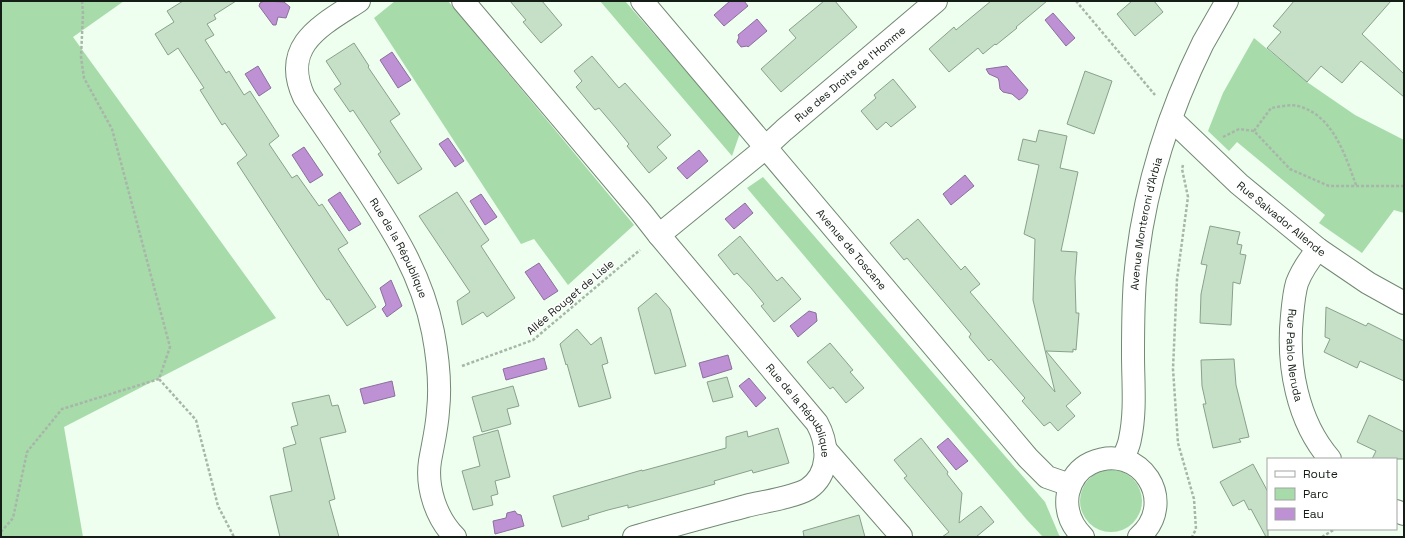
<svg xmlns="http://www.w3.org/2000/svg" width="1405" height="538" viewBox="0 0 1405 538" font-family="'Space Grotesk',sans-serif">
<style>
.green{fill:#a7dbaa}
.water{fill:#be91d5;stroke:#8b6e9c}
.building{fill:#c6e0c8;stroke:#89a18a}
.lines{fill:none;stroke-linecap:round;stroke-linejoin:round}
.street-casing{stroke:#728973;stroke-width:24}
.path{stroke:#a8b6a9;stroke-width:2.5;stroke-dasharray:3 2;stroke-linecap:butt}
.street{stroke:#fff;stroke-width:22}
.labels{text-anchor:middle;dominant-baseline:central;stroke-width:3;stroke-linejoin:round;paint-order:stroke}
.street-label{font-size:11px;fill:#151e16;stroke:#fff}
</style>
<rect width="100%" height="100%" fill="#eefeef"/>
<!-- green -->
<path class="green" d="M1,1H124L73,37L276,318L64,427L83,537H1Z
M395,1H448L634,225L568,285L534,239L521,244L374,18Z
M600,1H625L740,133L732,156Z
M1254,38L1307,82L1355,115L1404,140V213L1394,210L1362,253L1319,223L1325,215L1237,142L1229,151L1208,131L1223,93Z
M763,177L1045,502L1059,535L1061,537H1043L1027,520L747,188Z
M1080 501a31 31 0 1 1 62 0a31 31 0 1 1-62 0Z"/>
<!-- water -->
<path class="water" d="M264,1L284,2L290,7L286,18L278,17L276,25H273L259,6L260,3Z
M730,1H744L748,6L724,26L714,15Z
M1053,13L1075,38L1066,46L1045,20Z
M757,19L767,31L748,47L747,46L741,47L737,42L739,37L738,35Z
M392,52L411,80L398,88L380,60Z
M258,66L271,88L259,96L245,74Z
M1007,66L1028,90C1027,94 1023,98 1019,100L1012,94L1003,92L1000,89L999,81L998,78L989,74L986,69Z
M448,138L464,161L455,167L439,144Z
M304,147L323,175L310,183L292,155Z
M699,150L708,161L687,179L677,168Z
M965,175L974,186L951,205L943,194Z
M340,192L361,224L349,231L328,200Z
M481,194L497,217L485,225L470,201Z
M745,203L753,213L734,229L725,219Z
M539,263L558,291L544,300L525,272Z
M391,280L402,306L387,317L382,309L386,305L380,288Z
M809,311L816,313L817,321L798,337L790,326Z
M728,355L732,369L703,378L699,363Z
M544,358L547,369L506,380L503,369Z
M749,378L766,398L756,407L739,386Z
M392,381L395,396L364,404L360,389Z
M948,438L968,461L956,470L937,447Z
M515,511L517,514L521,515L524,526L495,534L493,521L506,518L507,513Z"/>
<!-- building -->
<path class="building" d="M183,1H236L214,15L216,19L207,24L214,35L205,40L226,73L229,71L244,95L250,91L279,136L269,144L292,178L297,175L319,206L322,204L348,243L338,249L376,307L347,326L329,299L327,300L320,290L237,163L247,155L225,123L222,125L200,90L204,88L178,48L168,55L155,34L174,22L167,11Z
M510,1H542L562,25L541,43L523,22L526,20Z
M824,1H835L857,27L781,92L761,69L796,38L789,30Z
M991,1H1047L1016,27L1017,28L996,45L995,44L983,54L978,48L949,72L929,49L954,27L956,30Z
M1132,1H1154L1163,12L1135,36L1117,14Z
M1294,1H1391L1362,34L1404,74V97L1361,61L1342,83L1321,66L1307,82L1267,48L1281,32L1273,26Z
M354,43L369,66L368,67L400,114L390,121L422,169L398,184L378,154L381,152L353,110L350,112L334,89L341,84L326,61Z
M592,56L619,88L625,83L671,135L657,147L667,158L649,173L627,146L629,144L616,128L599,108L595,110L576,87L582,81L574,71Z
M1085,71L1112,81L1094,134L1067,124Z
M893,79L916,107L891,127L886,122L877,130L861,111L876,98L874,95Z
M1039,130L1067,136L1060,168L1078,172L1061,251L1077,252L1075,278L1076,313H1079L1076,350L1073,349V352L1046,351L1081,393L1066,406L1075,416L1058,431L1050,422L1044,426L1022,401L1025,398L991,359L989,361L969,337L971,334L907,258L904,260L890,243L918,219L961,270L965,266L980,284L970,292L1055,392L1033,300L1035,239L1024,234L1039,165L1018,160L1023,139L1036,142Z
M457,192L489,240L481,246L515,298L487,317L483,312L462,325L457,301L470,292L419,216Z
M1210,226L1240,232L1237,244L1242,245L1240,254L1246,255L1240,284L1233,282L1231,325L1200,323L1201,294L1207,265L1201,264Z
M740,236L777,281L782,277L801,299L774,322L761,306L764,304L751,288L737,273L734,275L718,255Z
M656,293L670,309L686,366L655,374L638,308Z
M1326,307L1366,326L1368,323L1404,341V381L1360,361L1357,368L1324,352L1330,339L1325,337Z
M577,329L591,345L601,337L608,363L602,365L611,398L579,407L567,364L566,365L560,344Z
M830,343L853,370L850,372L864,388L846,403L833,387L830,389L807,362Z
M1234,359L1236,385L1249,437L1239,439L1241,442L1213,448L1203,404H1206L1202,386L1201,360Z
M727,377L733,397L713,402L707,382Z
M513,386L519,406L507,409L511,424L482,432L472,397Z
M329,395L332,406L338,405L346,432L320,438L335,499L329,501L339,537H280L270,496L292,491L283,448L296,444L291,427L298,425L292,403Z
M1369,415L1404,432V459H1372L1376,451L1357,442Z
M778,428L789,463L753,473L752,470L714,481L715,484L628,508V505L608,510L588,516L589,519L562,527L553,496L642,470V471L726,448V437L747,431L748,437Z
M498,430L510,477L495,481L498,494L491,496L493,505L473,510L462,471L480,466L473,437Z
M921,438L948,472L947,474L962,493L959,523L981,506L994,522L976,537H942L949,532L904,478L907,476L894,460Z
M1253,464L1268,492V537H1266L1251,509L1249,510L1244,500L1233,506L1220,482Z
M859,515L865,537H804L803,531Z"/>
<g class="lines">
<defs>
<g id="street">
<path id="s1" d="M359,1C322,25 280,45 304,97C323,125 343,154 362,183C393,230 422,275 433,332C438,358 441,384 438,411C437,428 433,444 430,461C426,487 436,518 455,537"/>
<path id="s2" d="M463,1L641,212L659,235L817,423C829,445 830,474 808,489C795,497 762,502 746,506C709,516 671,526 634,537"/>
<path id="s3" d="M642,1L1028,458L1047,477L1070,485"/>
<path id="s4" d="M1171,119L1239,184L1318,249L1368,283L1404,303"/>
<path id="s5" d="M659,235L757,155L784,130L936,1"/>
<path id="s6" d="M1318,249C1309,260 1302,270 1297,283C1294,293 1293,305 1292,316C1287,365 1297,421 1330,459"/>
<path d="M825,449L901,536"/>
<path id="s7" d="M1123,459C1125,453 1129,446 1130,439C1136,411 1133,383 1133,355C1133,330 1133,305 1135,279C1142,198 1167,116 1203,43C1211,29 1219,15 1227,1"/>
<path d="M1396,511L1404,514"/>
<path d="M1083,537C1071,525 1065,510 1068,493C1071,480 1078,469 1091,463C1140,441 1179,502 1139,537"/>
</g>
</defs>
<!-- street casing -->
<use href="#street" class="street-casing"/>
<!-- path -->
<path class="path" d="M82,1L83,13L81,57L84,78L112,129L170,347L159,379L196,420L218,506L234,537
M1076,1L1155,95
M1254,131L1271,108C1279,107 1290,104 1298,106C1333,115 1345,155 1356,185
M1223,137L1239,129L1254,131L1290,169L1329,186H1404
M1183,165L1182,169L1188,197L1177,279L1173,369L1178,443L1194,499L1196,529L1192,537
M462,366L533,340L640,250
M1,532L13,518L27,452L62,409L159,379
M1322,537L1335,529"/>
<!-- street -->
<use href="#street" class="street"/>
</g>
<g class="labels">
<!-- street labels -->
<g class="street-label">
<text stroke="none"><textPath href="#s5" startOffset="250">Rue des Droits de l'Homme</textPath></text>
<text stroke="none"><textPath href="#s4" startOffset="149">Rue Salvador Allende</textPath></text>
<text stroke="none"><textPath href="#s7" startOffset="238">Avenue Monteroni d'Arbia</textPath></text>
<text stroke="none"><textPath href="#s1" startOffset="304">Rue de la République</textPath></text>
<text stroke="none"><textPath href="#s3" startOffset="325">Avenue de Toscane</textPath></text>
<text transform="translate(570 297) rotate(-40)">Allée Rouget de Lisle</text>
<text stroke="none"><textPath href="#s6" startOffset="113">Rue Pablo Neruda</textPath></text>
<text stroke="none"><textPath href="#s2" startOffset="531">Rue de la République</textPath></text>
</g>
</g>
<!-- border -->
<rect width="1405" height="538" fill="none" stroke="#151e16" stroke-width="4"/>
<!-- legend -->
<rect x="1267" y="458" width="130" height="72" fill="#ffffff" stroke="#a1a5a2"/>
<rect x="1275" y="471" width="20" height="6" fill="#ffffff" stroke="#a1a5a2"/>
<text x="1303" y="478" font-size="12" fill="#151e16">Route</text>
<rect x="1275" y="488" width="20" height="12" fill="#a7dbaa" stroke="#a1a5a2"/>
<text x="1303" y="498" font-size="12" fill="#151e16">Parc</text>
<rect x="1275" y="508" width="20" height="12" fill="#be91d5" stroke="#a1a5a2"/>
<text x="1303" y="518" font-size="12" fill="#151e16">Eau</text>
</svg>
